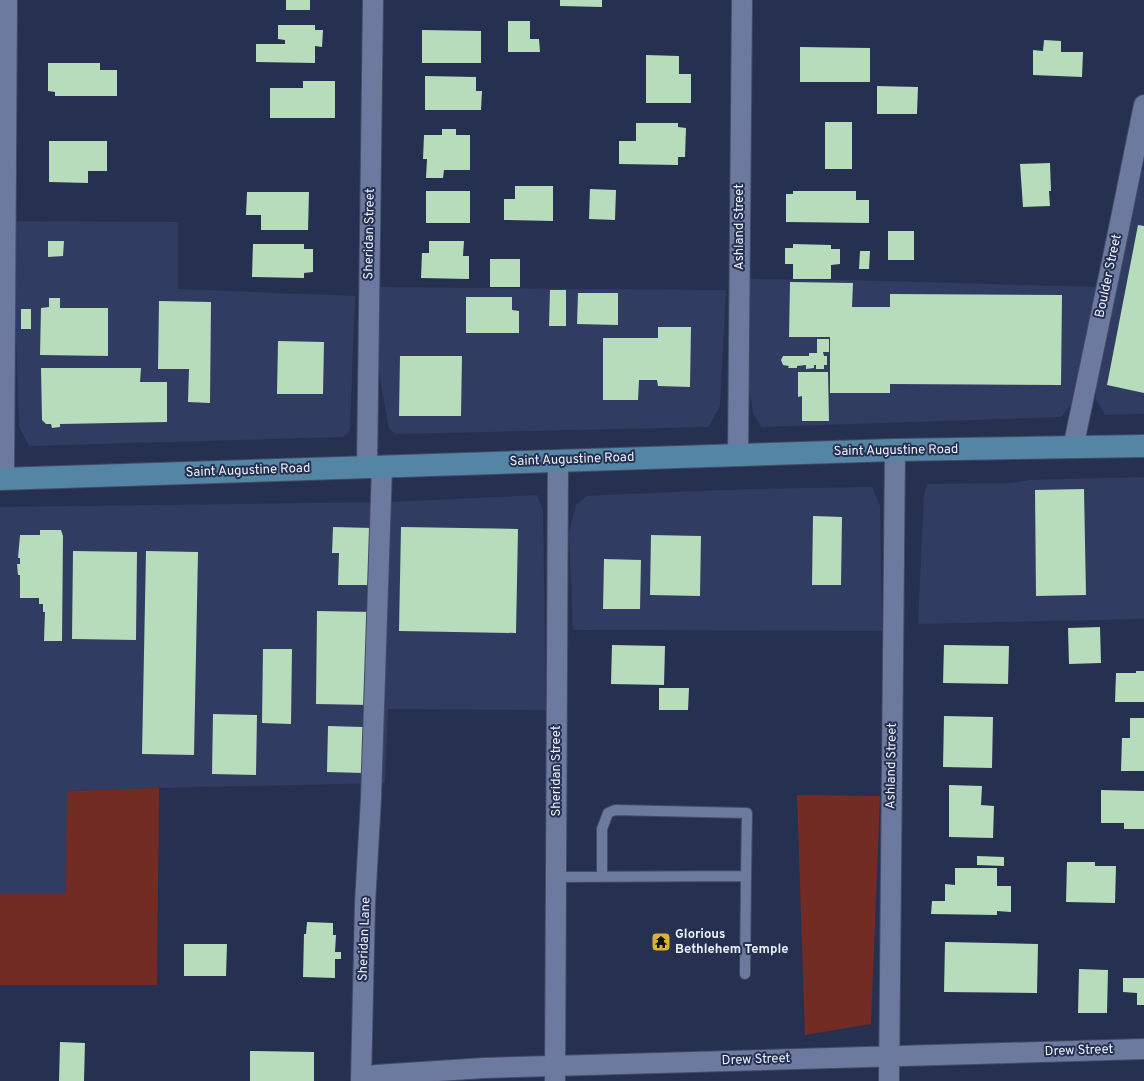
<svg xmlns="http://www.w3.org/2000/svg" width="1144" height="1081" viewBox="0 0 1144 1081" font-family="Overpass,sans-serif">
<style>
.built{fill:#303c61}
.green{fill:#722c23}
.building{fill:#b6dcbc}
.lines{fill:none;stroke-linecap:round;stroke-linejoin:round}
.service-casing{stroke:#444b65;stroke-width:12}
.minor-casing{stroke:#444b65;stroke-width:22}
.secondary-casing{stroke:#444b65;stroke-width:24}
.service{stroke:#6d7a9f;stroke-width:10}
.minor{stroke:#6d7a9f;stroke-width:20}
.secondary{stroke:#5485a4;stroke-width:22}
.labels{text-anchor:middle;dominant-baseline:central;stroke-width:4;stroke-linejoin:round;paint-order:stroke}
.street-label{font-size:13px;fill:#ebf0fd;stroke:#263051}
.poi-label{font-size:13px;font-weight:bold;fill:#ebf0fd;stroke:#263051;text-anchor:start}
</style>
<rect width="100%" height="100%" fill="#263051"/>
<!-- built -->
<path class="built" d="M1138,169L1144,170V414L1105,415L1096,399V380Z
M12,221L178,222V289L355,296L350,430L343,437L29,446L19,426Z
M747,279L852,280L1100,287L1071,405L1061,417L761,427L753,413L747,372Z
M375,287L726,290L720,406L709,427L396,434L389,429L374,345Z
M1144,477V619L918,624L924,494L927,484L1012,483L1030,480Z
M872,487L880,506L882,631L573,630L569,533L576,505L587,496L647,493L753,489Z
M537,495L543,509L546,710L388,709L385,783L159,788L68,791L66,893H0V507L392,502Z"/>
<!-- green -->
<path class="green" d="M159,788L157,985H0V893H66L67,791Z
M797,795L880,796L871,1024L805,1035Z"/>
<!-- building -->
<path class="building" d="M286,0H310V10H286Z
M560,0H602V7L560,6Z
M508,21H530V39H539L540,52H508Z
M278,25H315V30H323L322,47L315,46V63L256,62V44H285V40L278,39Z
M422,30L481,31V63H422Z
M1044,40L1061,41V52H1083L1082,77L1033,75V50L1043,51Z
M800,47L870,48V82H800Z
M646,55L679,56V74H691V103H646Z
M48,63H100V70H117V96H55V92L48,91Z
M425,76L476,77V91H482L481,110H425Z
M303,81H335V118H270V88H303Z
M877,86L918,87L917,114H877Z
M825,122H852V169H825Z
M636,123H678V127L686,128L685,157H678V165L619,164V141H636Z
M442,129H456V135H470V170H444L443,178H426L427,159H423L424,135H442Z
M49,141H107V171H88V183L49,182Z
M1050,163L1051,191H1049L1050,206L1023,207L1020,164Z
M515,186H553V221L504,220V199H515Z
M590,189L616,190L615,220L589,219Z
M426,191H470V223H426Z
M793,191H856V200H869V223L786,222V194H793Z
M247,192H309L308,230H261V215H246Z
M1138,225L1144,226V393L1107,385Z
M888,231H914V260H888Z
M48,241H64L63,256L48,257Z
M429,241H464L463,256H469V279L421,278L422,253H429Z
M253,244H304V249H313V272L304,273V278L252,277Z
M793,244L831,245V249H840V264L831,265V279H793V264H785V248H793Z
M860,251H870L869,269H859Z
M490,259H520V287H490Z
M790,282L853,283L852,307H890V294L1062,295L1061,385L890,384V393H830V337H789Z
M550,290H566V326H549Z
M578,293H618V325L577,324Z
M466,297H512V310L519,311V333H466Z
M49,298H60V308H108V356L40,355L41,308L49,307Z
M159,301L211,302L210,403L188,402L189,369H158Z
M21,309H31V329H21Z
M658,327H691L690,387L658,386L657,380H639L638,400H603V338H658Z
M817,339H829V352H823L824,356H827V365H824V369H816V365H814V368L806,369V365L797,366V368H788L789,366L783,365L781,360L783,356H809V353H817Z
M278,341L324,342L323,394H277Z
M400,356H462L461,416H399Z
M41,368H141L140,382H167V422L60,424V427L52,428L51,424H46L42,420Z
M798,372H828L829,421H802V396L798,397Z
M1084,489L1086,595L1036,596L1035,490Z
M813,516L842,517L841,585H812Z
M333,527L372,528L371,585H338L339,553H332Z
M401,527L518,529L516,633L399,631Z
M40,530H61L63,536L62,641H44L45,612H43V604H39V598H20V575H18L17,564H20V558H18L20,535H40Z
M651,535L701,536L700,596L650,595Z
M73,551L137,552L136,640L72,639Z
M146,551L198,552L194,755L142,754Z
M604,559L641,560L640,609H603Z
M317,611L373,612L371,705L316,704Z
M1100,627L1101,663L1069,664L1068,628Z
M612,645L665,646L664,685L611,684Z
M944,645L1009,646L1008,684L943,683Z
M263,649H292L291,724L262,723Z
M1136,671H1144V702H1115L1116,673H1136Z
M659,688H689L688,710H659Z
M213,714L257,715L256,775L212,774Z
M944,716L993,717L992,768L943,767Z
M1130,718H1144V771H1121L1122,738H1130Z
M328,726L364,727L363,773L327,772Z
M949,785L982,786L981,805L994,806L993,838L949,837Z
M1101,790L1144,791V829H1124V823H1101Z
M977,856L1004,857V866L977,865Z
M1067,862H1095V866H1116L1115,903L1066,902Z
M955,868H997V886H1011V912L997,911V915L931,914L932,901H945V884L955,885Z
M307,922L333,923V935H336L335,952H341V959H335V978L303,977L304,934H306Z
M945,942L1038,944L1037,993L944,992Z
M184,944H227L226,976H184Z
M1079,969L1108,970L1107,1013H1078Z
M1123,978H1144V1005H1137V993L1123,992Z
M60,1042L85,1043L84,1081H59Z
M250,1051L314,1052V1081H250Z"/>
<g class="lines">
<defs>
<path id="service" d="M556,877L746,876L747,813L615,810L608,813L602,829V877
M745,974L746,876"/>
<path id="minor" d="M1073,448L1118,233L1144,105
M738,455L742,0
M367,468L373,0
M4,479L7,0
M361,1081L365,904L371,798L382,467
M370,1081L376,1075L484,1068L1144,1049
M555,1081L558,460
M889,1081L895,450"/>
<path id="secondary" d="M0,479L895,450L1144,446"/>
</defs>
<!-- service casing -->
<use href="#service" class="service-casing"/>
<!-- minor casing -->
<use href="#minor" class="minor-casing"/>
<!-- secondary casing -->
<use href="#secondary" class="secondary-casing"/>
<!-- service -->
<use href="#service" class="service"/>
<!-- minor -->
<use href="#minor" class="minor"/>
<!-- secondary -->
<use href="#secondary" class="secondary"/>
</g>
<!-- icons -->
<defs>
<symbol id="temple-square" viewBox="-11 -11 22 22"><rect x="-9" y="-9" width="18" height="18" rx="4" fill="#dbb233" stroke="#263051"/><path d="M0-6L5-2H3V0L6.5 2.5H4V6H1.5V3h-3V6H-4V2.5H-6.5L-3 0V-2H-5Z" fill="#111"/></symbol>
</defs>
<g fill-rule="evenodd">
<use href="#temple-square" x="650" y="931" width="22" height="22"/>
</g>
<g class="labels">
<!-- street labels -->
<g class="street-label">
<text transform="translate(740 227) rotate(-90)">Ashland Street</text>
<text transform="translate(370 234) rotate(-89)">Sheridan Street</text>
<text transform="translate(1109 276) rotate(-78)">Boulder Street</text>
<text transform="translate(896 451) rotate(-1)">Saint Augustine Road</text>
<text transform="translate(572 460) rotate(-2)">Saint Augustine Road</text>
<text transform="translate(248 471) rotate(-2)">Saint Augustine Road</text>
<text transform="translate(892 766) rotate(-89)">Ashland Street</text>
<text transform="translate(557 771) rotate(-90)">Sheridan Street</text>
<text transform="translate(365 939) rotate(-88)">Sheridan Lane</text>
<text transform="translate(1079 1051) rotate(-2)">Drew Street</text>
<text transform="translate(756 1060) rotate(-2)">Drew Street</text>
</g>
<!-- poi labels -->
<g class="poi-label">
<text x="675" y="935">Glorious<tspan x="675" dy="15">Bethlehem Temple</tspan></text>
</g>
</g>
</svg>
